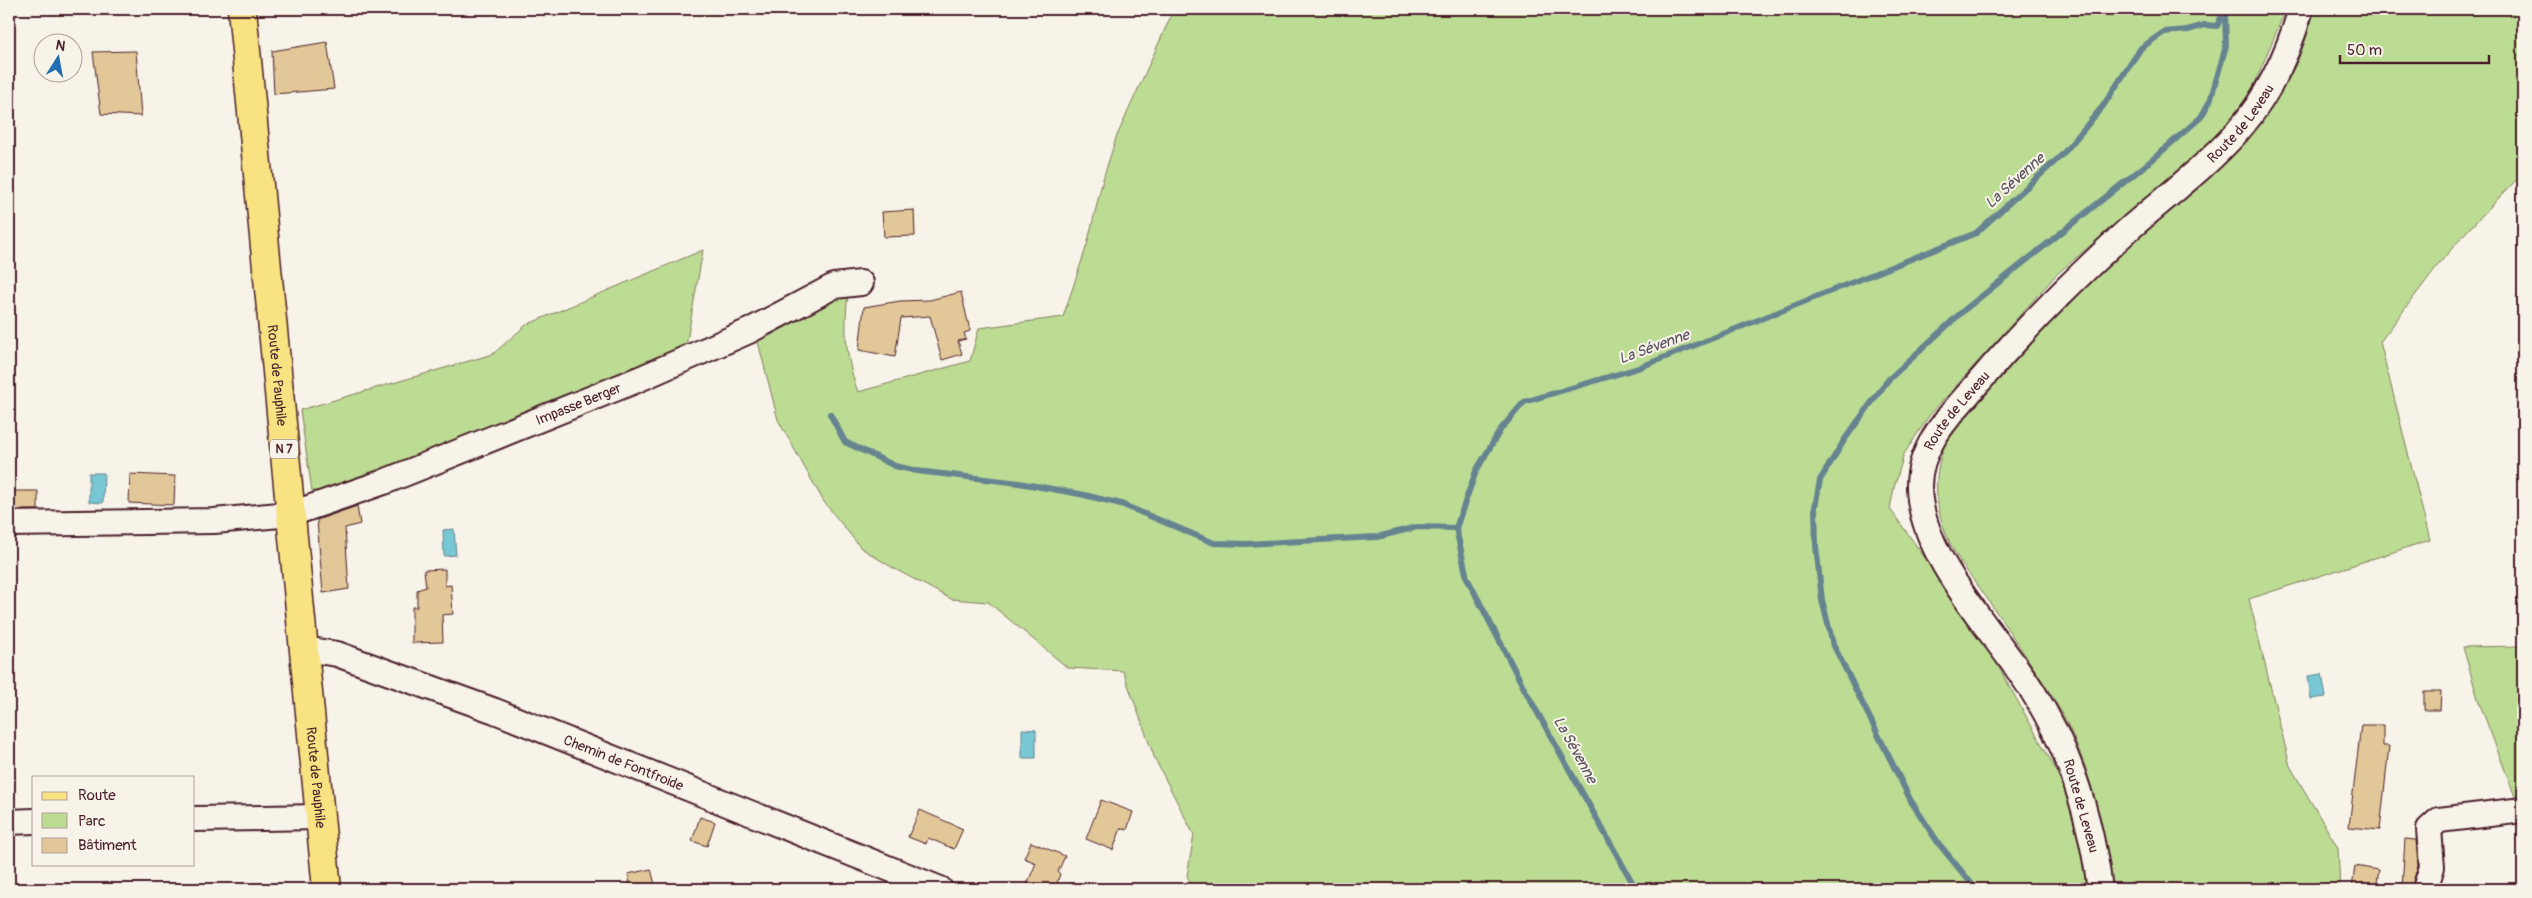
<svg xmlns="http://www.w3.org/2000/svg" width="2532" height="898" viewBox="0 0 2532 898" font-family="Pangolin,sans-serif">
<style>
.green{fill:#bcdb93;stroke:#837d5f}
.water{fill:#78c7d4;stroke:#668490}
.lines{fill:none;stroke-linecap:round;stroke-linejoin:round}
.stream{stroke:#668490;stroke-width:6}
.building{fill:#e2c898;stroke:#4a1f2b}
.minor-casing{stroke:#4a1f2b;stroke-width:28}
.major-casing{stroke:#4a1f2b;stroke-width:31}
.minor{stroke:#f7f3e8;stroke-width:24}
.major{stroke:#f8e281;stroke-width:28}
.labels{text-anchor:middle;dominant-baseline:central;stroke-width:4;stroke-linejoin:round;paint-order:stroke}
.shield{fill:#f7f3e8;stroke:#7e5f64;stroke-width:1}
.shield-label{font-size:12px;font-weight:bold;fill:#4a1f2b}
.street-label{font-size:14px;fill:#4a1f2b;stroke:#f7f3e8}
.water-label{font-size:15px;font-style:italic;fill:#58515e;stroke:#f7f3e8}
</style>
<rect width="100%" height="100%" fill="#f7f3e8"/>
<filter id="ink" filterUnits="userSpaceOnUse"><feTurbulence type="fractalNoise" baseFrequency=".02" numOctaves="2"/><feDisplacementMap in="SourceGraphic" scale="10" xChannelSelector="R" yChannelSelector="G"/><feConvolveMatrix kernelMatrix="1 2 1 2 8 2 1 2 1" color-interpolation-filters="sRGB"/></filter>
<g filter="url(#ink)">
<!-- green -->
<path class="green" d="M1174,9H2286L2249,97L2209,144L2057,274L1929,416L1904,454L1894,488L1890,509L1982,637L2061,779L2081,839L2088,889H1194L1187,876L1194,835L1155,759L1123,671L1068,668L988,602L951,599L893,568L861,548L824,502L778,420L757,338L825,299L848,293C844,331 845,356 858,392L970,361L979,328L1063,317L1087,245L1103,179L1116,138Z
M2314,9H2523V173L2467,231L2438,265L2380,342L2430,540L2249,599L2290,766L2338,848L2340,889H2112C2102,823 2089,756 2053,698C2031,663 2007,628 1984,594C1974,580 1962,566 1954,551C1935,516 1930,477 1947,440C1963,407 1996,380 2021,353C2100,268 2185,190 2268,110C2295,72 2303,53 2314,9Z
M703,250L685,352L326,492L312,491L300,410L493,354L526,325Z
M2523,646V801L2517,802L2478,699L2463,647Z"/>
<!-- water -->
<path class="water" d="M89,473H104L103,503L89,502Z
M454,529L456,555L444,556L443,530Z
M2322,674L2326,697L2311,699L2308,676Z
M1022,729L1036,730V758H1022Z"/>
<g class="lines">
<!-- stream -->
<path class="stream" d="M830,414L845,442L895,466L917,471L1019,483L1080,494L1121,504L1214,543L1246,544L1377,537L1417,527L1456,528
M1636,889L1526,692L1467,578L1456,528L1476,471L1501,429L1524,402L1638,368L1976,233L2062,155L2103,106L2141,48L2164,32L2188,30L2205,25L2217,26L2225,9
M1976,889L1939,844L1911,801L1833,644L1822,600L1816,546L1815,507L1820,480L1845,439L1888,380L1963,311L2152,160L2201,117L2210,101L2226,46L2225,12"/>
</g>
<!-- building -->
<path class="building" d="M327,42L334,89L274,94L272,51Z
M136,51L141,116L101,114L93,52Z
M914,210L915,236L884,237L882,212Z
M961,292L970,331L964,333L966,339L958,341L962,354L942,360L930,316L901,318L895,357L859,350L864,307L900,301L930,300Z
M130,474L175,476L174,505L129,503Z
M9,491H38V510H9Z
M357,506L360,524L345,528L349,589L323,593L317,520Z
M445,569V586L451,585L453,614L442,615L443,642L412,643V607H417V590L426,587L424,570Z
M2424,691H2441L2440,710H2424Z
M2361,725H2383V746H2389L2380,830L2349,827Z
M1101,800L1133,812L1127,830L1121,828L1113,850L1086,839Z
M920,810L963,829L954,849L928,838L926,844L908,837Z
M700,817L715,822L707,846L692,841Z
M2405,839L2416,840L2418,865L2411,889H2402Z
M1031,842L1065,856L1058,872L1060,874L1055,889H1025L1036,863L1024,858Z
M2355,866L2379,870L2376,889H2352Z
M651,869L656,889H631L628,874Z"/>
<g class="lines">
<defs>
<g id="minor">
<path id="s1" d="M9,524L214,521L291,514L384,482L637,380L749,331L834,286L861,283"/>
<path id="s2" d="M304,649L337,654L495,711L940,889"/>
<path d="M194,819L320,817"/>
<path d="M9,822L34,821"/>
<path id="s3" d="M2100,889C2091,820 2071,752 2033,692C1996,633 1921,559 1919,488C1918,445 1952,413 1978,383C2025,328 2075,278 2129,229C2164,198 2205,168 2237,132C2268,97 2288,54 2301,9"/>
<path d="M2425,889L2432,867L2429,829L2439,820L2523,810"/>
</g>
<g id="major">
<path id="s4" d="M242,9L327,889"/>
</g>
</defs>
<!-- minor casing -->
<use href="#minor" class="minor-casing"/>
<!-- major casing -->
<use href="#major" class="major-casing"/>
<!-- minor -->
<use href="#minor" class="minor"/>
<!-- major -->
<use href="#major" class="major"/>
</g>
</g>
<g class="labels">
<!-- shield labels -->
<rect class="shield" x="270" y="439.5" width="28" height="19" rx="4"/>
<g class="shield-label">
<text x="284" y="449">N 7</text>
</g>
<!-- street labels -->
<g class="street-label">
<text stroke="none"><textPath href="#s3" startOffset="940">Route de Leveau</textPath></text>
<text stroke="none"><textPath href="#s4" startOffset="368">Route de Pauphile</textPath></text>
<text stroke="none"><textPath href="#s1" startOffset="590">Impasse Berger</textPath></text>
<text stroke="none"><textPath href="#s3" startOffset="535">Route de Leveau</textPath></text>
<text stroke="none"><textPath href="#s2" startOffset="340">Chemin de Fontfroide</textPath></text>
<text stroke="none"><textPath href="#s4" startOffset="772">Route de Pauphile</textPath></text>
<text transform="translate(2081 806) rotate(74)">Route de Leveau</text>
</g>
<!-- water labels -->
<g class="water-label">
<text transform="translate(2015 181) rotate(-42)">La Sévenne</text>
<text transform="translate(1654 347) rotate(-20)">La Sévenne</text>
<text transform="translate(1575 750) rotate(61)">La Sévenne</text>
</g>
</g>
<!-- margin -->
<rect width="2532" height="898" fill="none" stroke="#f7f3e8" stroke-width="30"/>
<rect x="15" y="15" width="2502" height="868" fill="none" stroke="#4a1f2b" stroke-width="2" filter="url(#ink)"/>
<!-- legend -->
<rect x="32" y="776" width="162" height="90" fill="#f7f3e8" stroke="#b29e9c"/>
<rect x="42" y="792" width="25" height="8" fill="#f8e281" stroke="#b29e9c"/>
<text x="78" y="800" font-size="15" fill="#4a1f2b">Route</text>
<rect x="42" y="813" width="25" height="15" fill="#bcdb93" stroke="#b29e9c"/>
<text x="78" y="826" font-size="15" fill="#4a1f2b">Parc</text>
<rect x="42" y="838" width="25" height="15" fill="#e2c898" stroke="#b29e9c"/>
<text x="78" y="850" font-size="15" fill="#4a1f2b">Bâtiment</text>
<!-- north arrow -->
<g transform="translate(58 58) rotate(11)"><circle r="24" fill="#f7f3e8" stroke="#b29e9c"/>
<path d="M0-4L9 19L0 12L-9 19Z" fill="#1f6fb2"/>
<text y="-8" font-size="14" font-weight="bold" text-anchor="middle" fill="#4a1f2b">N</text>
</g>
<!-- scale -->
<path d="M2340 55v8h149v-8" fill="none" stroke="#4a1f2b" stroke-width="2.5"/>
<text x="2347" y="55" font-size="15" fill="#4a1f2b" stroke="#f7f3e8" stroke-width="4" paint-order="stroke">50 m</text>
</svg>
